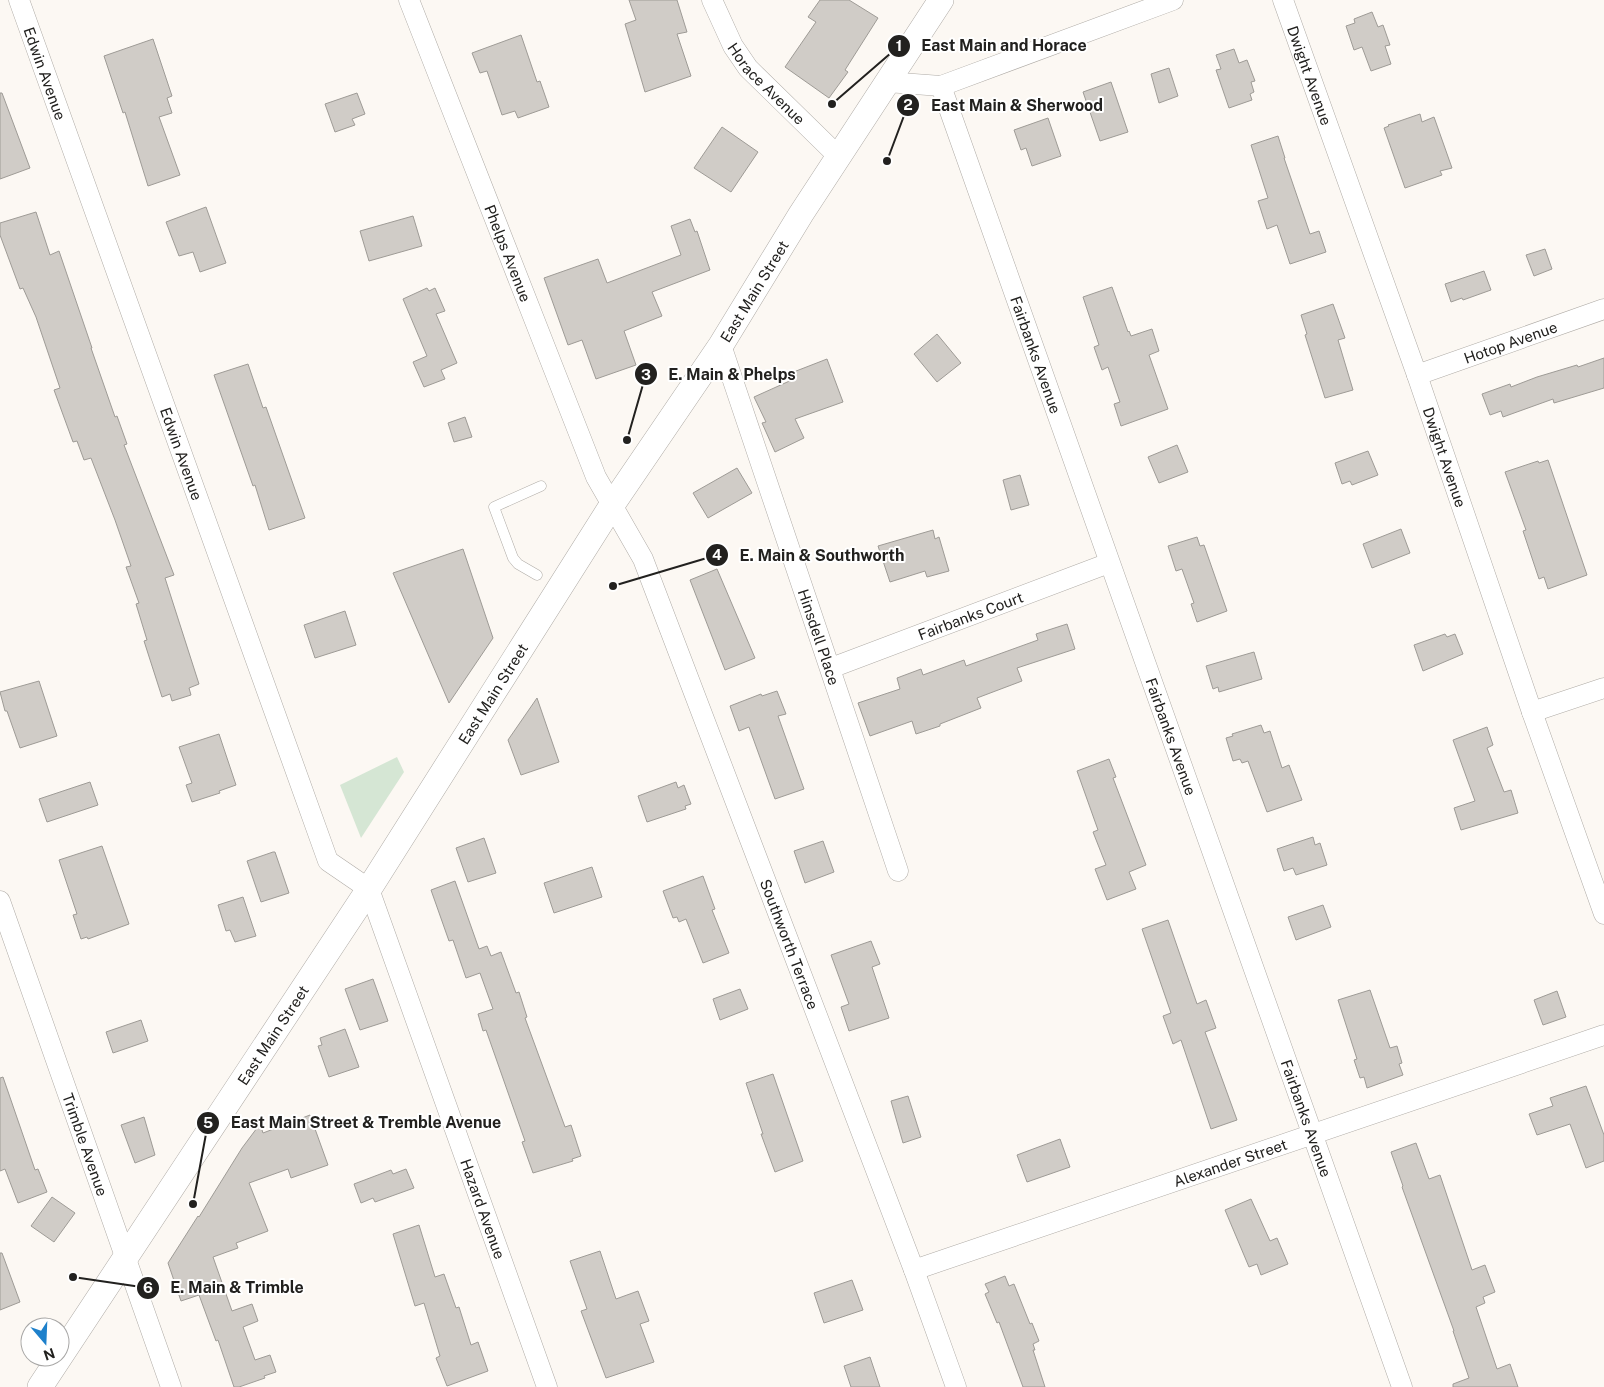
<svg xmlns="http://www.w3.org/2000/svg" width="1604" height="1387" viewBox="0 0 1604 1387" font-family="'Public Sans',sans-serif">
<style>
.green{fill:#d5e6d4}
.building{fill:#d0ccc7;stroke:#9e9b96}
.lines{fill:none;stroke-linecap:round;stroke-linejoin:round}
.service-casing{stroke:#afaba6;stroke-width:11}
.minor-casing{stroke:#afaba6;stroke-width:21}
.tertiary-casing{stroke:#afaba6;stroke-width:26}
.service{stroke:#fff;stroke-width:10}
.minor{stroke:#fff;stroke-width:20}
.tertiary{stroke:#fff;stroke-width:25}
.labels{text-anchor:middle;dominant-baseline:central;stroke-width:4;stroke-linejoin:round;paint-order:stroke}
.street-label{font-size:15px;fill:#22211f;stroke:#fff}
.leader{fill:none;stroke:#22211f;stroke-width:2}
.callout-dot{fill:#22211f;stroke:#fff;stroke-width:2}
.mark-label{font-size:15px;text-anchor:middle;font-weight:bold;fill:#fff}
.callout-label{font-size:16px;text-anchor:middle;font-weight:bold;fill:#22211f;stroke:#fff;stroke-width:4;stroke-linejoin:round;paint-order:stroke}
</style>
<rect width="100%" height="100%" fill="#fcf8f3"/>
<!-- green -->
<path class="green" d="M397,757L404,772L361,838L340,785Z"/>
<!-- building -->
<path class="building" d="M629,0H677L687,32L677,34L691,76L645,92L625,24L636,20Z
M820,0H849L878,18L845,70L848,72L829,98L785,67L816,22L808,17Z
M1372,12L1378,27L1383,25L1390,45L1385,46L1391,64L1371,71L1362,47L1354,50L1346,26L1355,23L1354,19Z
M521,35L537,82L540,81L549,107L518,118L515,111L502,115L487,71L480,73L472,53Z
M153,39L172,96L167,98L172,113L159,117L180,175L148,186L125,112L123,113L104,56Z
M1234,49L1239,63L1247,60L1255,81L1251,82L1254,92L1250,94L1252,100L1229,108L1216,70L1221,69L1216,55Z
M1169,68L1178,96L1159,103L1151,74Z
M1111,82L1128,132L1100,141L1083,92Z
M0,93H2L30,168L0,179Z
M357,93L365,114L352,119L355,125L335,132L325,104Z
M1420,114L1422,122L1434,117L1452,168L1440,171L1442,175L1405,188L1384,128L1389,126L1388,125Z
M1048,118L1061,156L1032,166L1026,148L1021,150L1014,130Z
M722,127L758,152L731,192L694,168Z
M1278,136L1285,158H1284L1310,234L1319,231L1326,252L1290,264L1277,225L1267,229L1258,201L1268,198L1251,145Z
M206,207L226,263L200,272L193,252L179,256L166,222Z
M36,212L50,255L59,251L92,348H91L115,417L117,416L127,444L124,445L174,575L165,578L199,684L189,688L191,695L172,701L170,694L162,697L144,641L147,640L136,604L139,603L126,567L131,566L115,520L91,458L84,460L77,441L73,442L54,390L60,388L36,317L23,288L20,289L0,235V223Z
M413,216L422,246L369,261L360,231Z
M690,219L695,232L697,231L710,270L652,292L662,316L624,331L636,365L596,379L582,340L568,345L544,278L598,259L607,283L681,255L671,226Z
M1545,249L1552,269L1534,276L1526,255Z
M1484,271L1491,290L1463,300L1462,298L1451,302L1445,284Z
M1112,287L1128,332L1129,331L1131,336L1152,329L1159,351L1149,355L1168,409L1121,426L1114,404L1120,402L1108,367L1102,370L1094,347L1099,345L1083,297Z
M427,288L429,291L435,288L445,311L436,314L457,363L441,370L445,379L424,387L413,362L427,356L403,299Z
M1333,304L1345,338L1338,340L1353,390L1325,398L1305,335L1307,334L1301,315Z
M937,334L961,363L937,382L914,354Z
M1604,358V388L1554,403L1553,399L1503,417L1501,411L1490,415L1482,394L1510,384L1511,387L1537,377L1577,365L1578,367Z
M827,359L843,402L795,419L804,438L775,452L762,423L766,422L754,397L794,379L791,373Z
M248,364L263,408L266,407L305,518L269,530L255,485L253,486L214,375Z
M465,417L472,437L454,442L448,423Z
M1177,445L1188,472L1159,483L1148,457Z
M1368,451L1378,475L1352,485L1350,481L1342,484L1335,463Z
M1548,460L1587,575L1548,589L1544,577L1539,579L1523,531L1526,530L1505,472L1538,461L1539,463Z
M737,468L752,493L708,518L693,493Z
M1020,475L1029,505L1011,510L1003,480Z
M1401,529L1410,553L1372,568L1363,544Z
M933,530L935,539L939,537L949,571L927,577L925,571L890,582L878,546Z
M1197,537L1200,546L1204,545L1227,611L1197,622L1191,604L1194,603L1182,569L1176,571L1168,546Z
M463,549L493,638L449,703L393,573Z
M717,569L755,658L725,670L690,580Z
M345,611L356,645L315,658L304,625Z
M1067,624L1075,649L1017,668L1022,681L977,698L981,708L940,724V726L916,734L912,721L870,736L858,703L900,689L897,678L921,669L923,675L964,660L966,666L1038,640L1036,634Z
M1445,634L1447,637L1455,634L1463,654L1423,671L1414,645Z
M1254,652L1262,679L1219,692L1218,687L1213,689L1206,666Z
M39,681L57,736L20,748L7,711H5L0,692Z
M777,691L786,714L778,716L804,789L775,799L749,727L739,731L730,706L761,694L762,696Z
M537,698L559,762L521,775L508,740Z
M1261,725L1264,733L1270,731L1282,768L1289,765L1302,800L1267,812L1248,761L1242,763L1240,759L1233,761L1226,738L1233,736L1232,734Z
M1487,727L1493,745L1487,748L1504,792L1511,790L1518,813L1461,830L1454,808L1475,801L1453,740Z
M219,734L236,785L219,791L220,793L192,802L186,785L192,783L179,747Z
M1109,759L1116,777L1113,778L1146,865L1129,872L1136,889L1107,900L1095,869L1106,865L1093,832L1098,830L1077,771Z
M90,782L98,805L47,822L39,799Z
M676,782L678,788L684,785L691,804L685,806L686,809L647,822L638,796Z
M1313,837L1315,845L1320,843L1327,865L1296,875L1293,868L1284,871L1277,849Z
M484,838L496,873L468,882L456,848Z
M823,841L834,872L805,883L794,851Z
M102,846L129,924L88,939L87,937L81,939L73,915L77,914L59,860Z
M273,852H275L289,893L261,902L247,861Z
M592,867L602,897L554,913L544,883Z
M703,876L715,909L712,910L729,953L703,963L686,919L679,922L677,917L673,918L663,891Z
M455,881L479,949L487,946L491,956L501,952L516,993L519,992L527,1017L525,1018L565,1127L571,1125L581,1156L572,1159L573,1161L533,1173L522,1142L525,1141L486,1030L483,1031L478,1014L493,1009L480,973L466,978L453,940L449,941L431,890Z
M243,897L256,936L235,942L230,930L226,931L218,905Z
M1323,905L1331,927L1296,940L1288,917Z
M1168,920L1197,1004L1206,1000L1216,1028L1205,1032L1237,1120L1211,1129L1181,1040L1173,1044L1163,1016L1171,1013L1142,929Z
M871,941L880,964L872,967L889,1018L849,1031L841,1007L849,1004L831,955Z
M373,979L388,1021L360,1030L345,989Z
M740,989L748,1009L720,1020L713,999Z
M1370,990L1390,1048L1397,1046L1402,1063L1399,1064L1403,1075L1367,1088L1364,1077L1360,1078L1354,1060L1357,1059L1338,1000Z
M1557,991L1566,1017L1543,1025L1534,1000Z
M141,1020L148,1041L113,1053L106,1032Z
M345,1029L359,1067L329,1077L318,1046L322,1045L320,1038Z
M773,1074L803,1161L775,1172L761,1134H763L746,1083Z
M3,1077L35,1170L38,1169L47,1192L18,1203L5,1169L0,1171V1078Z
M1586,1086L1604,1135V1161L1586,1168L1570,1124L1537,1135L1529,1114L1553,1106L1550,1098Z
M908,1096L921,1137L903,1143L891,1101Z
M310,1115L328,1165L291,1178L288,1169L249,1183L268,1231L236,1243L238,1248L213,1257L232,1311L252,1304L258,1321L243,1327L255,1360L270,1355L276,1372L264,1376L265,1378L239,1387H234L218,1340L216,1341L199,1295L181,1301L168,1263L198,1216L199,1217L242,1148L260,1124L263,1133Z
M144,1117L155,1155L135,1163L121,1125Z
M1060,1139L1070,1167L1027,1182L1017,1155Z
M1416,1143L1429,1179L1440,1175L1472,1270L1485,1265L1495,1292L1483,1297L1485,1303L1476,1307L1497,1369L1510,1364L1518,1387H1453V1384L1469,1378L1453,1331H1454L1402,1187L1403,1186L1391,1152Z
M406,1169L414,1188L375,1202L373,1198L361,1203L354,1184L391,1170L393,1174Z
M52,1197L75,1213L54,1242L31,1226Z
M1251,1199L1270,1241L1277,1238L1288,1264L1261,1275L1257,1264L1249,1267L1225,1210Z
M419,1225L435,1277L444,1274L456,1308L459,1307L471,1345L478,1342L488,1371L447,1386L436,1358L440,1356L424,1303L415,1306L393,1234Z
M600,1251L616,1299L638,1291L649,1321L640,1324L654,1362L606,1378L581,1311L587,1309L570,1261Z
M0,1253H2L20,1302L0,1310Z
M1005,1276L1009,1286L1014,1284L1030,1324L1032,1323L1039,1341L1033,1344L1035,1350H1033L1045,1387H1023L999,1322L997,1323L985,1294L989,1292L985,1284Z
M852,1280L863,1310L824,1323L814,1293Z
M870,1357L880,1387H851L844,1366Z"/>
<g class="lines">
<defs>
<path id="service" d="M537,575L518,564L513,558L494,507L541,486"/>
<g id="minor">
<path id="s1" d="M19,0L328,861L369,889L547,1387"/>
<path id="s2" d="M409,0L596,477L643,559L914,1270L956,1387"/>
<path id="s3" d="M712,0L733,46L748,68L838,156"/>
<path id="s4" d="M1283,0L1417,375L1532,712L1604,914"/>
<path d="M887,82L941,86L1173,0"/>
<path id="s5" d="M941,86L1402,1387"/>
<path id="s6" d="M721,345L898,871"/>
<path id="s7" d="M1417,375L1604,309"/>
<path id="s8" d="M831,668L1109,563"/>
<path d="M1532,712L1604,688"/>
<path id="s9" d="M0,901L171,1387"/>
<path id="s10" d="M914,1270L1604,1035"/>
</g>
<g id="tertiary">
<path id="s11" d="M40,1387L369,889L612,505L721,345L801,214L941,0"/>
</g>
</defs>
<!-- service casing -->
<use href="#service" class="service-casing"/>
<!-- minor casing -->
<use href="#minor" class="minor-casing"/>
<!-- tertiary casing -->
<use href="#tertiary" class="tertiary-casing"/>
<!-- service -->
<use href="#service" class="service"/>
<!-- minor -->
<use href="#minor" class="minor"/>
<!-- tertiary -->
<use href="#tertiary" class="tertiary"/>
</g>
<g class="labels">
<!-- street labels -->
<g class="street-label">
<text stroke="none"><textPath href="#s1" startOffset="78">Edwin Avenue</textPath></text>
<text stroke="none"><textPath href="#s4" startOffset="80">Dwight Avenue</textPath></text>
<text stroke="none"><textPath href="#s3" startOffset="101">Horace Avenue</textPath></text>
<text stroke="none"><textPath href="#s2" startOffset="272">Phelps Avenue</textPath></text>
<text stroke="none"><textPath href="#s11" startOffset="1308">East Main Street</textPath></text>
<text stroke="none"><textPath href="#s7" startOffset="99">Hotop Avenue</textPath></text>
<text stroke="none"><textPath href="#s5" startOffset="285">Fairbanks Avenue</textPath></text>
<text stroke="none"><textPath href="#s1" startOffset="482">Edwin Avenue</textPath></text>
<text stroke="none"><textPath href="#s4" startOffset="485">Dwight Avenue</textPath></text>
<text stroke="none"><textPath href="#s8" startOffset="149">Fairbanks Court</textPath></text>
<text stroke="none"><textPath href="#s6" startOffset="308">Hinsdell Place</textPath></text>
<text stroke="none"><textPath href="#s11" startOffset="828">East Main Street</textPath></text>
<text stroke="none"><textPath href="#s5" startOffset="690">Fairbanks Avenue</textPath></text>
<text stroke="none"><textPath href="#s2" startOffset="1019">Southworth Terrace</textPath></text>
<text stroke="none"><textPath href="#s11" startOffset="422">East Main Street</textPath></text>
<text stroke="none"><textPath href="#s5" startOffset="1095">Fairbanks Avenue</textPath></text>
<text stroke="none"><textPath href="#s9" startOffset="258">Trimble Avenue</textPath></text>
<text stroke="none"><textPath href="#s10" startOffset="334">Alexander Street</textPath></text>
<text stroke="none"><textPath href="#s1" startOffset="1304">Hazard Avenue</textPath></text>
</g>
</g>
<!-- callouts -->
<path class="leader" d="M832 104L899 46M887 161L908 105M627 440L646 374M613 586L717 555M193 1204L208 1123M73 1277L148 1288"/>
<g class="callout-dot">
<circle cx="832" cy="104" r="5"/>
<circle cx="887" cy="161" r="5"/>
<circle cx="627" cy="440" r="5"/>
<circle cx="613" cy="586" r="5"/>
<circle cx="193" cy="1204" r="5"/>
<circle cx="73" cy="1277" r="5"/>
<circle cx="899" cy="46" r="12"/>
<circle cx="908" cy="105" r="12"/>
<circle cx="646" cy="374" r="12"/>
<circle cx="717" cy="555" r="12"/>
<circle cx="208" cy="1123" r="12"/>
<circle cx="148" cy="1288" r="12"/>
</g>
<g class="mark-label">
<text x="899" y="51">1</text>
<text x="908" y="110">2</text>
<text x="646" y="380">3</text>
<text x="717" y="560">4</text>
<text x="208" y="1128">5</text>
<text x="148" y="1293">6</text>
</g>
<g class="callout-label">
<text x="1004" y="51">East Main and Horace</text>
<text x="1017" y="111">East Main &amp; Sherwood</text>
<text x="732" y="380">E. Main &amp; Phelps</text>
<text x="822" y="561">E. Main &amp; Southworth</text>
<text x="366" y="1128">East Main Street &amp; Tremble Avenue</text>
<text x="237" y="1293">E. Main &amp; Trimble</text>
</g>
<!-- north arrow -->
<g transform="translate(45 1342) rotate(161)"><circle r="24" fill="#ffffff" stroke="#a7a6a5"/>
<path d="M0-4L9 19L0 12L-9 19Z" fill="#1e80cb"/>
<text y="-8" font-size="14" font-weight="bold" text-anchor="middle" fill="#22211f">N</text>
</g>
</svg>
